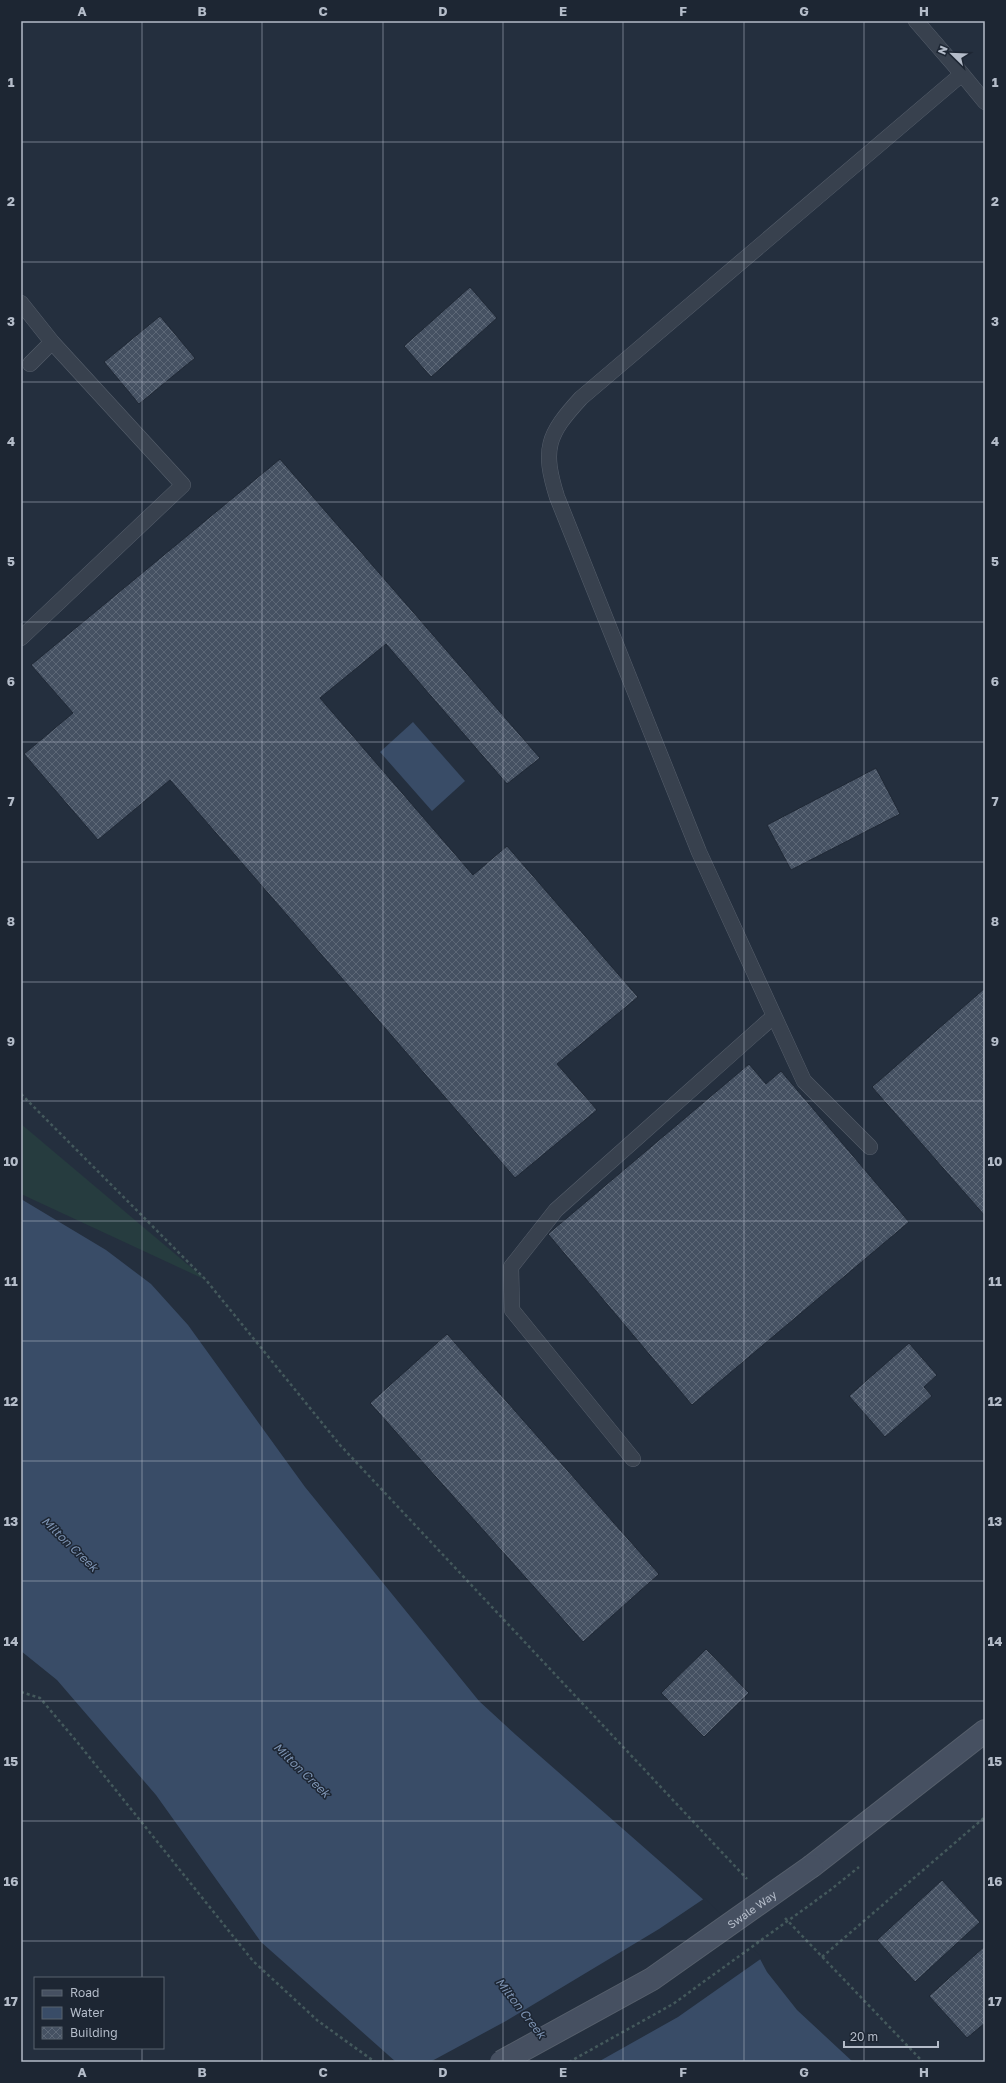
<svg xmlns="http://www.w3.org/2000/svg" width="1006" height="2083" viewBox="0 0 1006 2083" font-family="'Golos Text',sans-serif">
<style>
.grass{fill:#263c3f}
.water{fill:#394c67}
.pier{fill:#242f3e}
.building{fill:url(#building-cross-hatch);stroke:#1f2835}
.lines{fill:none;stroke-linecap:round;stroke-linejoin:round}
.lane-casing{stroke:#565f6c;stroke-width:16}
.secondary-casing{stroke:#565f6c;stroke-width:24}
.path{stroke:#44595c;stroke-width:2.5;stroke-dasharray:3 3;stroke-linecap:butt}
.lane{stroke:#38414e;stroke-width:15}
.secondary{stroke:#465061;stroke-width:22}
.secondary-bridge-casing{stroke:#565f6c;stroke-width:24;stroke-linecap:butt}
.path-bridge{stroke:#44595c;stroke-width:2.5;stroke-dasharray:3 3;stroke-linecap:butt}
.secondary-bridge{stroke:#465061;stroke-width:22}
.grid{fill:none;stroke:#b4bcc9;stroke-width:1;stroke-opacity:0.55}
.labels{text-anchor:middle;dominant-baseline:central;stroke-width:3;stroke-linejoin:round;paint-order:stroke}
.street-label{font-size:11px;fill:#b4bcc9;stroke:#1d2633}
.water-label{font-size:12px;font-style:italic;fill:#7c92b1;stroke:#1d2633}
.neatline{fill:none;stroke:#b4bcc9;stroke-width:1.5}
.grid-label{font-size:13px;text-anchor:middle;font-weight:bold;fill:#b4bcc9}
</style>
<defs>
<pattern id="building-cross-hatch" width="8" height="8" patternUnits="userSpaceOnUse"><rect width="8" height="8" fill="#455162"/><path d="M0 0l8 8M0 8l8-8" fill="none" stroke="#5d6877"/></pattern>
</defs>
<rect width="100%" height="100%" fill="#242f3e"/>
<!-- grass -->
<path class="grass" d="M21,1124L206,1280L21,1194Z"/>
<!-- water -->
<path class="water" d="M413,722L465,781L432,811L380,752Z
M21,1199L106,1250L151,1284L188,1325L305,1487L479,1701L516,1735L705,1901L759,1957L767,1972L797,2010L853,2062H396L261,1942L156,1795L57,1680L21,1651Z"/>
<!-- pier -->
<path class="pier" d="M705,1898L762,1958L678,2017L598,2062H430L506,2021L659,1929Z"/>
<!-- building -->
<path class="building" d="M470,287L497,318L431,377L404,346Z
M160,316L195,358L139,404L104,362Z
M280,459L540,758L507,784L386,644L320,698L473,875L507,846L638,997L557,1064L597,1110L515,1178L170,780L98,840L24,754L73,713L31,665Z
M876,768L900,814L791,870L767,825Z
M985,988V1216L872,1087Z
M749,1064L766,1084L781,1071L909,1222L692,1405L548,1234Z
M447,1334L659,1574L583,1642L370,1403Z
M909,1343L937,1375L924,1387L932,1396L885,1437L849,1396Z
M706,1649L749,1693L704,1737L661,1693Z
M942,1880L980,1922L915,1982L877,1940Z
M985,1946V2023L967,2038L929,1996Z"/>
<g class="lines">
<defs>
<path id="lane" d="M916,21L962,74
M21,303L52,342L183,485L21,638
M30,364L52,342
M870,1147L804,1081L699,852L557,497C542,449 547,435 581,398L962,74L985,102
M633,1459L512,1310L511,1267L556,1210L774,1016"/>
<path id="secondary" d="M812,1866L985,1731"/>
</defs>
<!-- lane casing -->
<use href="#lane" class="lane-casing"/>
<!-- secondary casing -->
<use href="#secondary" class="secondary-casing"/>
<!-- path -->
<path class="path" d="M21,1094L206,1280L340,1445L747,1879
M21,1692L40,1698L78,1743L253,1961L318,2021L375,2062
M829,1891L859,1867
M785,1918L923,2062
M822,1957L985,1817"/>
<!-- lane -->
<use href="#lane" class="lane"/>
<!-- secondary -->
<use href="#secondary" class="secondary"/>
<defs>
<g id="secondary-bridge">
<path id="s1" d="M501,2062L652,1979L812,1866"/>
</g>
</defs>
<!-- secondary-bridge casing -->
<use href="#secondary-bridge" class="secondary-bridge-casing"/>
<!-- path-bridge -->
<path class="path-bridge" d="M569,2062L673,2004L829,1891"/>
<!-- secondary-bridge -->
<use href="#secondary-bridge" class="secondary-bridge"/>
</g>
<!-- grid -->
<path class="grid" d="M142,21V1978M262,21V2062M383,21V2062M503,21V2062M623,21V2062M744,21V2062M864,21V2062M21,142H985M21,262H985M21,382H985M21,502H985M21,622H985M21,742H985M21,862H985M21,982H985M21,1101H985M21,1221H985M21,1341H985M21,1461H985M21,1581H985M21,1701H985M21,1821H985M21,1941H985M142,2048V2062"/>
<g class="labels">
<!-- street labels -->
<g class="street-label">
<text stroke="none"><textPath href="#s1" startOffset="294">Swale Way</textPath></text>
</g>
<!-- water labels -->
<g class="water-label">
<text transform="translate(70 1544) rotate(44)">Milton Creek</text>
<text transform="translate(302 1770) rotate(44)">Milton Creek</text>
<text transform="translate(521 2008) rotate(52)">Milton Creek</text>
</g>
</g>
<!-- border -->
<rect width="1006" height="2083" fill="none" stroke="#1d2633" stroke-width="44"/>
<!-- legend -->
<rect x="34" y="1977" width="130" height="72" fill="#1d2633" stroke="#59626f"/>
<rect x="42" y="1990" width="20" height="6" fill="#465061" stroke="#59626f"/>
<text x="70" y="1997" font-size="12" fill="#b4bcc9">Road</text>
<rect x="42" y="2007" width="20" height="12" fill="#394c67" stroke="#59626f"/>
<text x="70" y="2017" font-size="12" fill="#b4bcc9">Water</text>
<rect x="42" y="2027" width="20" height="12" fill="url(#building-cross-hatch)" stroke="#59626f"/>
<text x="70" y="2037" font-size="12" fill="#b4bcc9">Building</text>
<!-- north arrow -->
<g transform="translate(952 54) rotate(293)" stroke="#1d2633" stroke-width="3" paint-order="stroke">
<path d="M0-3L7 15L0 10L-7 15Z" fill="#b4bcc9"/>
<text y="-6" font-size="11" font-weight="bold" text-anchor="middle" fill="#b4bcc9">N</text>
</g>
<!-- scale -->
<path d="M844 2041v6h94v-6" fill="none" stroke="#b4bcc9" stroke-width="2"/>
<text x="850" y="2041" font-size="12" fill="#b4bcc9" stroke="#1d2633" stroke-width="3" paint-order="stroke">20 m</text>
<rect x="22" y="22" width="962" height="2039" class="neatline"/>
<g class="grid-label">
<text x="82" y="16">A</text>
<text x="202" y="16">B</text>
<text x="323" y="16">C</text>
<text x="443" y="16">D</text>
<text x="563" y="16">E</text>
<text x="683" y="16">F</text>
<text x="804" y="16">G</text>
<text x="924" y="16">H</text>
<text x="11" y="87">1</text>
<text x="995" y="87">1</text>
<text x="11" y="206">2</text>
<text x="995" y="206">2</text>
<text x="11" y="326">3</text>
<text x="995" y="326">3</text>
<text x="11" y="446">4</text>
<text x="995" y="446">4</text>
<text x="11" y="566">5</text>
<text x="995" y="566">5</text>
<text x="11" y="686">6</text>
<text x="995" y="686">6</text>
<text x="11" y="806">7</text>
<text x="995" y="806">7</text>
<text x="11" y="926">8</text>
<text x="995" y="926">8</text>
<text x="11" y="1046">9</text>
<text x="995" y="1046">9</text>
<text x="11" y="1166">10</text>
<text x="995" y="1166">10</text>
<text x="11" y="1286">11</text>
<text x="995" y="1286">11</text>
<text x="11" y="1406">12</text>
<text x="995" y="1406">12</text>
<text x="11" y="1526">13</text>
<text x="995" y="1526">13</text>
<text x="11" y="1646">14</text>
<text x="995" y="1646">14</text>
<text x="11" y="1766">15</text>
<text x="995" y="1766">15</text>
<text x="11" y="1886">16</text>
<text x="995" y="1886">16</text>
<text x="11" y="2006">17</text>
<text x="995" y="2006">17</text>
<text x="82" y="2077">A</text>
<text x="202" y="2077">B</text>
<text x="323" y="2077">C</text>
<text x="443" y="2077">D</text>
<text x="563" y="2077">E</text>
<text x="683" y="2077">F</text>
<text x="804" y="2077">G</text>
<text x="924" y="2077">H</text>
</g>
</svg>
